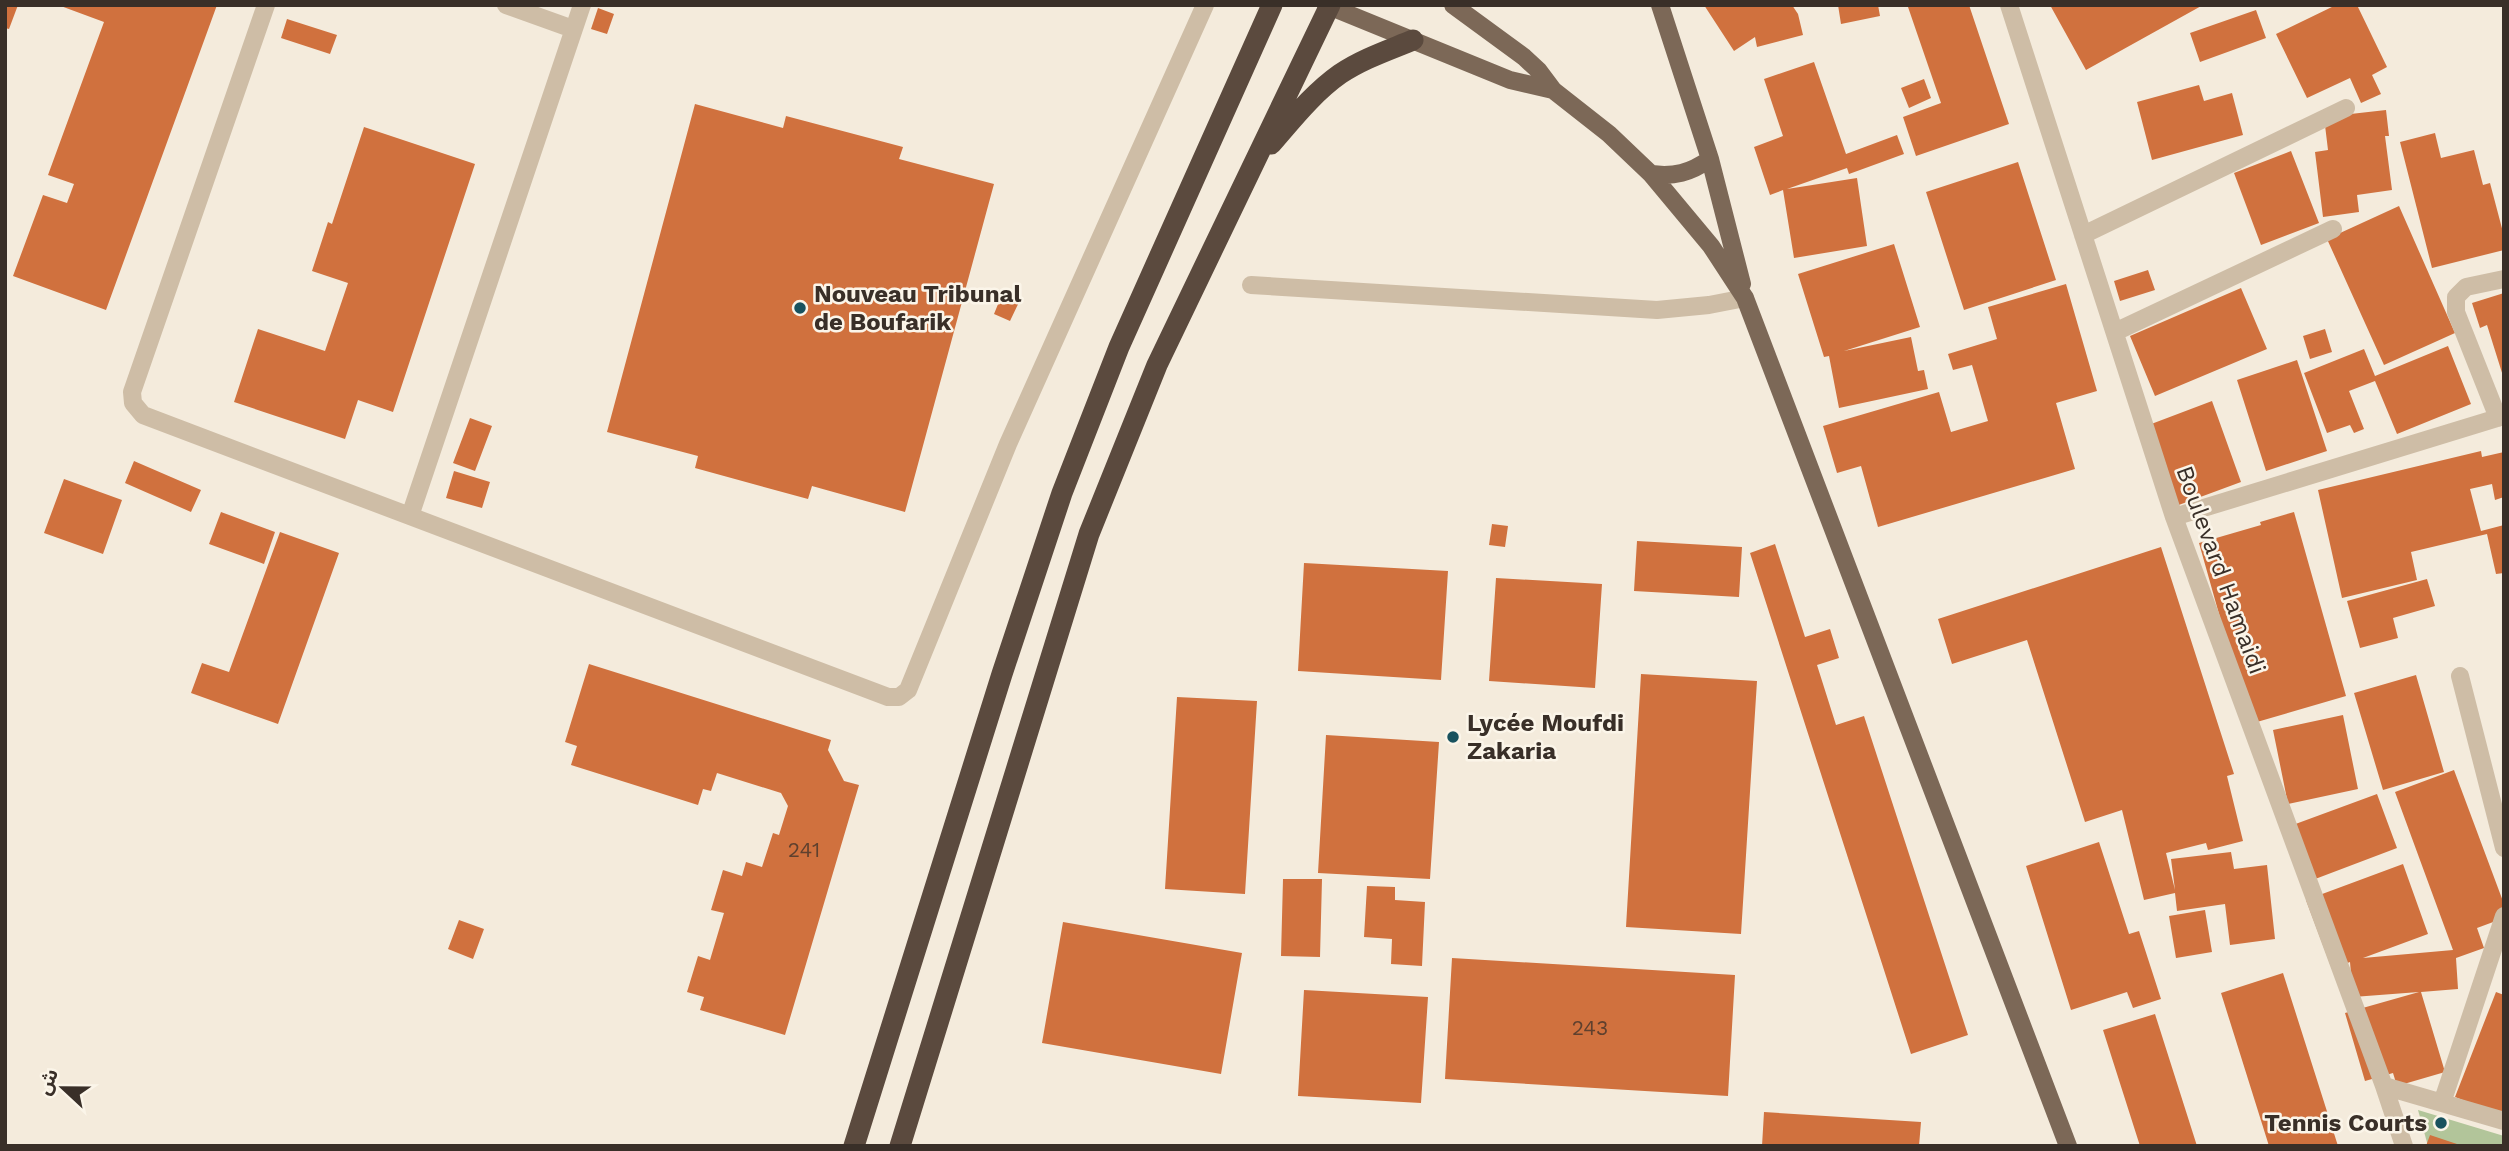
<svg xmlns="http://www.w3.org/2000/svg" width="2509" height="1151" viewBox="0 0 2509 1151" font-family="'Work Sans','Noto Sans Arabic',sans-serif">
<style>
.green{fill:#b2c59a}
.building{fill:#d0713e}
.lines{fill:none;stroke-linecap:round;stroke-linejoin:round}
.minor{stroke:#cebda6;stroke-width:18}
.major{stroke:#7c6857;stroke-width:18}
.highway{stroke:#5b4a3e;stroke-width:21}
.poi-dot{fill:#19525e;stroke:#fbf5e9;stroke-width:2.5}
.labels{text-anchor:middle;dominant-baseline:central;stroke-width:5;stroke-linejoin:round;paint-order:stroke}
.number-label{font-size:21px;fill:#5f402e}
.poi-label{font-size:24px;font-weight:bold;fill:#392f28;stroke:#fbf5e9;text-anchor:start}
.street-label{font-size:24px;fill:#392f28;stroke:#fbf5e9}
</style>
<rect width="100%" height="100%" fill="#f4ebdc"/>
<!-- green -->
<path class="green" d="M2418,1110L2504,1136V1146H2428Z"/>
<!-- building -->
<path class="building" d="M5,5H18L9,29L5,28Z
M58,5H217L106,310L13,276L43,195L67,203L74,184L48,175L104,22Z
M1704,5H1792L1798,14L1803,35L1757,47L1755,37L1734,51Z
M1838,5H1878L1880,16L1841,24Z
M1914,5H1969L2009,124L1916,156L1903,117L1941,103L1908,7Z
M2050,5H2203L2086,70Z
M2336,5H2357L2387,67L2372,75L2381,94L2361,103L2350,78L2307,98L2276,34Z
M598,8L614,14L607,34L591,29Z
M2256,10L2266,38L2200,62L2190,33Z
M287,19L337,35L330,54L281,38Z
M1814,62L1846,154L1897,135L1904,154L1849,174L1847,168L1787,189L1857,178L1867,246L1794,258L1783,190L1770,195L1754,147L1783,136L1764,79Z
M1924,79L1931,98L1909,108L1901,88Z
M2199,85L2204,101L2232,93L2243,135L2152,160L2137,102Z
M695,104L783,128L786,116L903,147L899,159L994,184L905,512L812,486L808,499L695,468L698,456L607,432Z
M2386,110L2389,136H2385L2392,190L2357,195L2359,212L2323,217L2315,152L2328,150L2324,117Z
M364,127L475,164L393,412L358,400L345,439L234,402L258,329L325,351L348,283L312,271L328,222L332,224Z
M2435,133L2441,158L2474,150L2483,185L2490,183L2504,236V250L2432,268L2400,142Z
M2291,151L2319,223L2261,245L2234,173Z
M2018,162L2056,280L1964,310L1926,192Z
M2399,206L2455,333L2384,365L2327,239Z
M1894,244L1920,327L1844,351L1911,337L1918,371L1924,370L1928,389L1839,408L1829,356L1824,357L1798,274Z
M2148,270L2155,290L2120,301L2114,281Z
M2066,284L2097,391L2056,403L2075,469L1878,527L1861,466L1837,473L1823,426L1939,392L1951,432L1988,421L1972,365L1953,370L1948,354L1997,339L1988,307Z
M2241,288L2267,349L2155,396L2130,336Z
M1003,292L1020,300L1010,321L994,314Z
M2504,293V376H2503L2487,325L2480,328L2472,303Z
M2325,329L2332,352L2310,359L2303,336Z
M2448,346L2471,404L2397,434L2375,381L2349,391L2364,429L2354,433L2350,425L2327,433L2304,373L2364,349L2375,376Z
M2297,360L2327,451L2266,471L2237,380Z
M2212,401L2241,482L2176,506L2146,426Z
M470,418L492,426L475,471L453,463Z
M2481,451L2482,457L2504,452V497L2495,500L2492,484L2470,489L2481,531L2504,525V573L2496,574L2487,534L2411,552L2417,580L2342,598L2318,490Z
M134,461L201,490L191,512L125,483Z
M454,471L490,482L482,508L446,498Z
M64,479L122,500L103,554L44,533Z
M221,512L275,532L264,564L209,544Z
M2294,512L2346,696L2250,724L2199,543L2261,525L2260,522Z
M1492,524L1508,526L1505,547L1489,545Z
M280,532L339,553L278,724L191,693L202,663L229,672Z
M1637,541L1742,547L1739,597L1634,591Z
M1775,544L1805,637L1830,629L1839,658L1817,665L1836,725L1864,716L1968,1035L1911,1054L1750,553Z
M2161,547L2234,774L2227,776L2243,841L2208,850L2206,843L2166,853L2175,890L2171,859L2231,852L2234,869L2267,865L2275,939L2230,945L2225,904L2177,911L2175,893L2144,900L2122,810L2085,822L2027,640L1952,664L1938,619Z
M1304,563L1448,571L1441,680L1298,671Z
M1496,578L1602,584L1595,688L1489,681Z
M2427,579L2435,606L2393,618L2398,638L2360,648L2347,601Z
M589,664L831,740L828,750L844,781L859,785L785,1035L700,1010L704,997L687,992L698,956L710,960L724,913L711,910L723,870L742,876L746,862L762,867L773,833L779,835L788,806L781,793L717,773L711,791L703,789L698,805L571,765L577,746L565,742Z
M1641,674L1757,681L1741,934L1626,927Z
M2416,675L2444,772L2383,790L2354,693Z
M1177,697L1257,701L1245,894L1165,889Z
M2343,715L2358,789L2288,804L2273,730Z
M1326,735L1439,742L1430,879L1318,873Z
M2454,770L2504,904V918L2477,928L2484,948L2456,958L2458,989L2421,992L2445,1072L2397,1086L2393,1073L2365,1081L2345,1013L2419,992L2353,997L2350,962L2332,969L2306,900L2403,864L2428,934L2363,958L2453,950L2395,792Z
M2377,794L2397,848L2302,884L2282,829Z
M2099,842L2129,934L2139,931L2161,999L2133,1008L2127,992L2071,1010L2026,866Z
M1283,879H1322L1320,957L1281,956Z
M1367,886L1395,887V900L1425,902L1422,966L1391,964L1392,939L1364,937Z
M2205,910L2212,952L2176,958L2169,916Z
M459,920L484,929L473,959L448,949Z
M1063,922L1242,953L1221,1074L1042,1043Z
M1452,958L1735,975L1728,1096L1445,1079Z
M2283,973L2338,1146H2269L2221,993Z
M1304,990L1428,997L1421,1103L1298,1096Z
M2496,992L2504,995V1116L2455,1097Z
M2155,1014L2197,1146H2140L2103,1030Z
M1764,1112L1921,1122L1919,1146H1762Z
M2430,1135L2460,1145V1146H2426Z"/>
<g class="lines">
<!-- minor -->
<path class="minor" d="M266,5L132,392L133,403L143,415L888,697H899L908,690L1008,444L1205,5
M506,5L573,29
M2009,5L2174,517L2384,1086L2404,1146
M2083,235L2346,108
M1251,285L1657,310L1709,305L1745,298
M2115,332L2333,229
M2498,418L2456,312V297L2466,287L2504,279
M410,516L582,5
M2174,517L2504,416
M2460,676L2504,848
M2384,1086L2504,1121
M2442,1103L2504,916"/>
<!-- major -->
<path class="major" d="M1326,5L1510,80L1553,90
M1453,5L1524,57L1538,70L1553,90L1609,134L1651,174L1711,246L1745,298L2068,1146
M1660,5L1710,159L1742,284
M1651,174C1674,177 1690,173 1710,159"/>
<!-- highway -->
<path class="highway" d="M1271,144C1292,120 1313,93 1340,74C1362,59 1389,50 1413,40
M854,1146L1002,674L1062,493L1119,347L1272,5
M900,1146L1089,534L1157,365L1330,5"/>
</g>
<!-- markers -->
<g class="poi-dot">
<circle cx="800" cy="308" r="7"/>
<circle cx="1453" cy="737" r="7"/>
<circle cx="2441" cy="1123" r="7"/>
</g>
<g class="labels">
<!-- number labels -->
<g class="number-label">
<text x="804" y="849">241</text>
<text x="1590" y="1027">243</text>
</g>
<!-- poi labels -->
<g class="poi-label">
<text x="814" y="294">Nouveau Tribunal<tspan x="814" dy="28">de Boufarik</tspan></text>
<text x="1467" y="723">Lycée Moufdi<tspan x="1467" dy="28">Zakaria</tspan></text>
<text x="2427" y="1123" text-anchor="end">Tennis Courts</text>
</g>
<!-- street labels -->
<g class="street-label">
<text transform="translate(2221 570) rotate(70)">Boulevard Hamaidi</text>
</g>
</g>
<!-- border -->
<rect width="2509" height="1151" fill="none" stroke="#392f28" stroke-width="14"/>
<!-- north arrow -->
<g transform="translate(63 1088) rotate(292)" stroke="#fbf5e9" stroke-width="5" paint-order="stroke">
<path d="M0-5L12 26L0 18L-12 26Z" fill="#392f28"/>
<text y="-10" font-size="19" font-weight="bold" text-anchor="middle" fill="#392f28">ش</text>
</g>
</svg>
